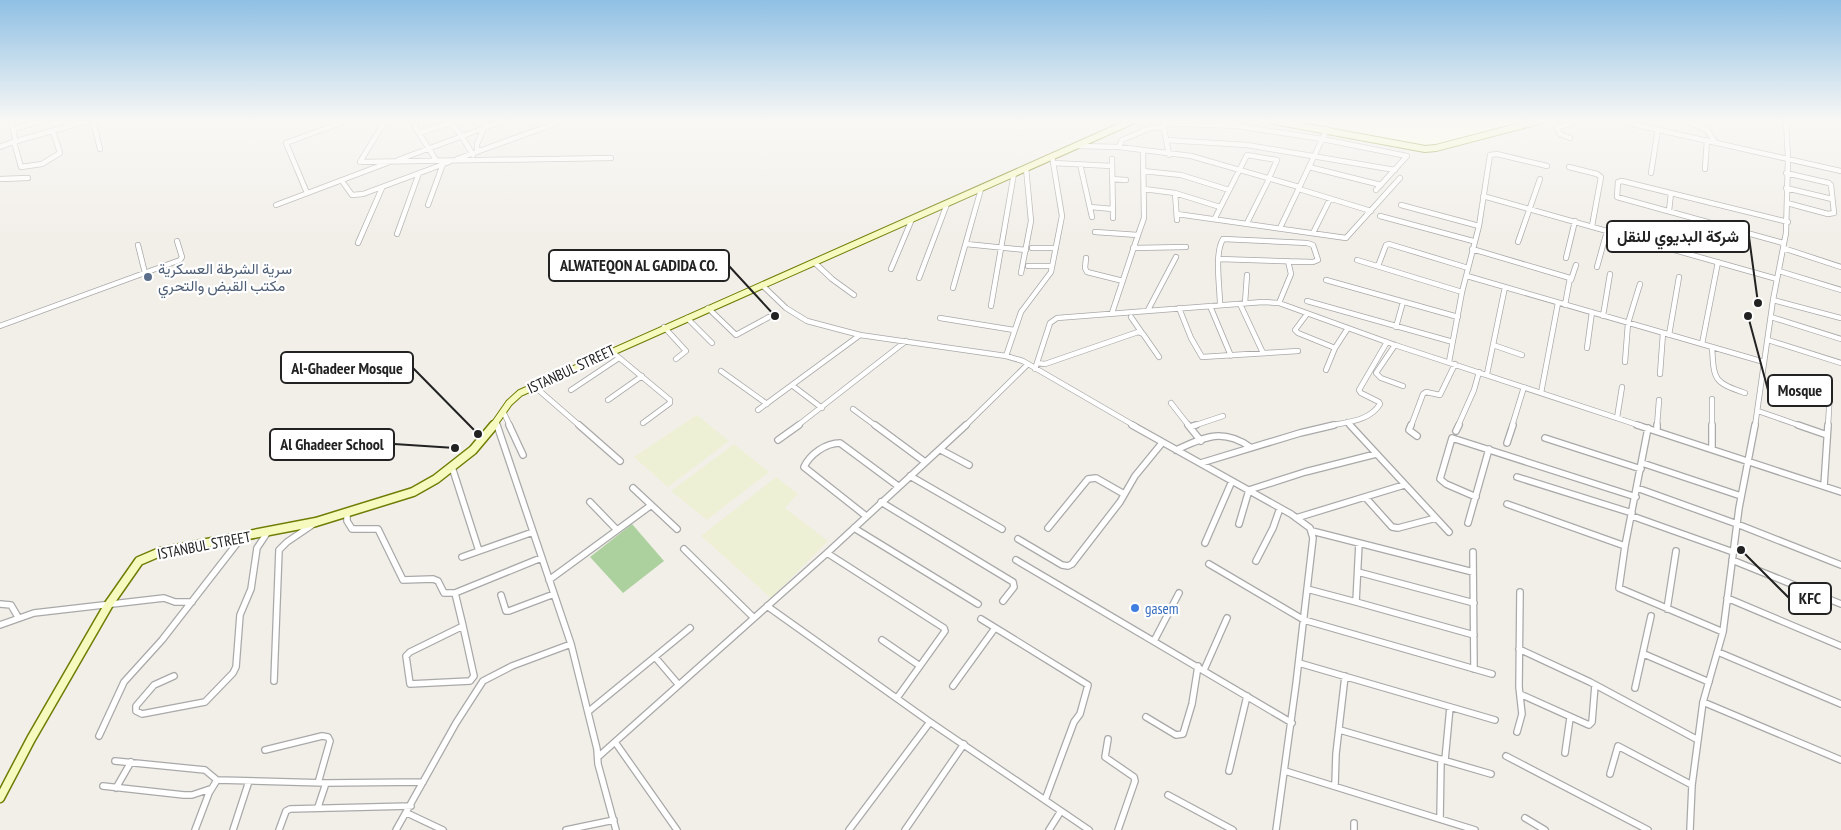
<svg xmlns="http://www.w3.org/2000/svg" width="1841" height="830" viewBox="0 0 1841 830" font-family="'PT Sans Narrow',Vazirmatn,sans-serif">
<style>
.education{fill:#ffffe5}
.farmland{fill:#eef0d5}
.forest{fill:#add19e}
.lines{fill:none;stroke-linecap:round;stroke-linejoin:round}
.street-far1-casing{stroke:#a9a9a9;stroke-width:6}
.street-casing{stroke:#a9a9a9;stroke-width:8}
.secondary-far1-casing{stroke:#707d05;stroke-width:8}
.secondary-casing{stroke:#707d05;stroke-width:11}
.street-far1{stroke:#fff;stroke-width:4.5}
.street{stroke:#fff;stroke-width:5.5}
.secondary-far1{stroke:#f7fabf;stroke-width:6}
.secondary{stroke:#f7fabf;stroke-width:8}
.service-dot{fill:#5c6f8a;stroke:#fff;stroke-width:2}
.shop-dot{fill:#3f7fe0;stroke:#fff;stroke-width:2}
.labels{text-anchor:middle;dominant-baseline:central;stroke-width:4.5;stroke-linejoin:round;paint-order:stroke}
.service-label{font-size:15px;fill:#4e5e75;stroke:#fff;text-anchor:start}
.street-label{font-size:15px;fill:#222;stroke:#fff}
.shop-label{font-size:15px;fill:#366cbe;stroke:#fff;text-anchor:start}
.leader{fill:none;stroke:#222;stroke-width:2}
.callout-dot{fill:#222;stroke:#fff;stroke-width:2}
.callout{fill:#fff;stroke:#222;stroke-width:2}
.callout-label{font-size:16px;text-anchor:middle;font-weight:bold;fill:#222}
</style>
<rect width="100%" height="100%" fill="#f2efe9"/>
<!-- education -->
<path class="education" d="M1297,121H1529L1429,147Z"/>
<!-- farmland -->
<path class="farmland" d="M697,415L729,441L668,487L634,457Z
M734,444L769,472L707,520L671,491Z
M776,477L798,494L785,508L828,541L771,598L701,536Z"/>
<!-- forest -->
<path class="forest" d="M632,524L664,561L623,593L590,557Z"/>
<g class="lines">
<defs>
<path id="street-far1" d="M12,121L15,140L17,141L87,121
M93,121L100,149
M385,121L360,162L611,158
M416,121L415,127L436,160
M1619,121L1841,171
M1687,121L1707,130L1715,142
M13,129L41,121
M419,133L450,123L461,135L473,155
M1570,138L1560,134L1557,128L1577,121
M1166,140L1247,145L1395,170
M14,142L21,167L42,164L60,153L53,131
M1078,146L1119,147L1191,156L1299,187
M0,147L16,141
M1119,147L1122,140L1150,128L1163,127
M477,152V144L487,121
M1169,155L1163,123L1237,126L1322,139L1407,156L1376,190
M457,159L562,121
M1112,159L1113,218
M398,160L503,121
M1053,163L1112,166
M1080,164L1092,217
M1309,167L1381,185
M1569,167L1597,174L1601,177L1592,226
M1705,169L1707,140
M1143,171L1181,175L1229,190
M1651,173L1658,129
M1786,173L1829,183L1831,185L1834,213L1828,214L1787,203
M0,179L28,178
M1112,179L1126,180
M342,181L352,195L363,194L449,162
M1786,188L1832,199
M1144,189L1175,193L1220,207
M1299,189L1371,211
M307,193L286,143L343,122
M1175,193L1177,220
M1483,196L1777,279
M276,205L387,163
M428,205L443,164
M1401,205L1479,226
M1090,207L1113,209
M1669,211L1671,193
M1177,214L1346,238L1400,178
M1380,216L1473,241
M1215,218L1247,155L1277,160L1269,178
M1247,223L1268,181
M1280,228L1327,129
M1095,232L1138,235L1112,313
M1313,233L1330,199
M397,234L419,173
M1138,235L1144,218L1143,150
M1518,242L1540,179
M358,243L382,188
M1783,243L1617,197L1618,182L1622,181L1788,222
M966,244L1026,250
M138,245L145,273
M1032,248H1056
M1133,248L1186,247
M1783,248L1841,267
M1472,249L1570,278L1565,305
M1086,258L1085,268L1087,272L1123,281
M1566,258L1575,221
M1219,259L1313,262L1318,260L1313,245L1307,243L1223,239C1214,254 1220,287 1220,305
M1357,260L1462,292
M815,263L832,279L854,295
M1028,266H1052
M1378,266L1386,245L1389,244L1468,268
M1597,267L1607,231
M891,269L912,219
M1779,271L1841,290
M1021,273L1031,221L1026,168
M1467,276L1764,362
M919,278L947,204
M1326,280L1458,317
M1571,280L1576,265
M762,285L786,308L807,321L860,335L1006,356L1023,361L1135,426
M953,288L981,189
M1773,300L1841,318
M1307,301L1453,342
M1245,303L1247,275
M1279,303L1291,274L1288,261
M1240,304L1263,353
M991,306L1014,173
M1210,306L1231,356
M708,308L736,335L769,317
M1179,308L1191,338L1202,357L1298,351
M1148,310L1176,257
M1307,314L1295,330L1298,333L1335,348
M1603,316L1610,274
M1131,317L1142,333
M1771,317L1841,339
M687,318L712,343
M940,318L1014,330
M0,326L180,260L182,257L177,241
M664,327L686,351L676,359
M1396,327L1403,302
M1669,335L1679,277
M1768,340L1841,363
M1702,344L1718,262
M1395,345L1376,373L1381,378L1403,386
M1493,345L1522,355
M1712,347C1714,380 1713,382 1745,393
M1587,348L1592,312
M611,351L670,400V403L643,423
M1006,356L1021,312L1051,272L1062,216L1052,156
M1449,362L1462,292L1479,226L1490,155L1497,154L1547,166
M1625,362L1628,323L1640,284
M1037,363L1045,364L1138,332L1143,334L1159,357
M1035,369L1050,323L1057,318L1263,302L1279,303L1395,345L1641,426
M1326,370L1335,348L1348,328
M721,371L767,404
M1487,374L1505,287
M1660,374L1663,333
M534,386L580,426
M793,386L822,408
M571,390L619,358
M1541,393L1558,303
M1712,399V426
M608,400L642,376
M1171,403L1189,426
M853,409L876,426
M758,410L860,335
M503,411L510,426
M1758,411L1801,426
M1617,418L1622,387
M1347,422L1351,426
M496,423L497,426
M797,426L906,341
M965,426L1028,364
M1193,426L1223,416
M1329,426C1347,422 1370,421 1380,404L1379,402L1361,393L1359,390L1387,342
M1411,426L1423,394L1426,392L1440,395L1455,364
M1458,426L1474,390L1479,372
M1512,426L1524,387
M1657,426L1659,400
M1755,426L1773,300L1786,233L1788,158L1786,121
M1828,426L1830,391"/>
<path id="street" d="M497,425L571,644L597,749L598,764L616,830
M509,425L523,455
M579,425L620,461
M875,425L925,462
M1132,425L1291,514L1310,528L1313,538L1296,684L1276,830
M1188,425L1201,441
M1350,425L1449,532
M1411,425L1409,430L1417,436
M1637,425L1841,492
M1712,425V449
M1798,425L1827,435
M1190,427L1196,425
M1648,428L1625,546L1619,588L1723,632
M1456,431L1459,425
M1657,431V425
M1545,438L1641,469
M778,440L799,425
M1507,443L1513,425
M941,450L969,465
M1176,450C1205,437 1222,428 1250,447
M1201,463L1300,433L1334,425
M1642,463L1741,496
M452,467L479,551
M910,476L1002,529
M1517,477L1632,513
M1824,486L1828,425
M633,488L677,529
M1637,488L1737,524L1841,565
M1476,497L1446,484L1440,479L1452,438L1636,497
M1366,498L1392,527L1398,528L1436,518
M590,502L617,530
M881,502L1013,582L1014,587L1003,601
M1507,504L1625,546
M347,513V521L352,529H378L403,580L433,579L438,581L444,593H455L541,558
M866,516L804,467C810,454 826,443 840,443L898,486
M1632,516L1733,552
M1296,518L1404,485
M1468,523L1489,449
M1239,524L1249,490L1305,472L1376,454
M854,528L978,604
M1048,528L1088,479L1096,478L1124,494
M1312,531L1473,572
M1018,539L1062,565L1068,566L1072,564L1120,502L1135,476L1162,443
M1205,543L1232,481
M684,549L754,618
M1473,552L1474,669
M827,553L944,628L945,631L897,698
M462,557L533,532
M1016,560L1292,723
M1732,560L1841,604
M1256,561L1273,528L1280,508
M1209,564L1304,620L1492,674
M1358,572L1474,603
M549,580L650,506
M1307,589L1356,602L1359,543
M455,593L463,626
M501,595L506,611H509L554,594
M1727,598L1841,646
M1356,602L1474,635
M0,604L11,605L18,617
M767,606L930,722L1089,830
M1667,609L1676,551
M981,619L1088,685L1080,714L1074,722L1045,800
M0,625L34,613L164,598L175,602H192
M463,626L474,676L470,681L410,684L406,656L410,652Z
M882,640L920,666
M1154,641L1179,593
M1519,649L1590,682L1698,740
M1718,652L1841,704
M1644,654L1709,682
M655,657L678,684
M1299,663L1495,720
M1204,670L1227,618
M174,676L154,685L136,706V711L142,714L205,702L233,673L236,667L240,615L251,589L257,548L267,533
M274,681L279,550L287,542L315,523
M953,686L995,628
M1635,688L1651,616
M1520,694L1589,725L1592,722L1595,685
M1703,702L1841,760
M589,711L690,628
M1146,717L1176,735L1183,734L1192,704L1198,666
M1340,730L1491,774
M1517,732L1522,714L1519,687L1520,592
M99,736L124,682L162,640L242,537
M1108,739L1105,757L1134,777L1135,781L1118,830
M615,742L677,830
M265,750L322,736L328,737L330,741L318,783
M1565,753L1570,718
M1506,756L1648,830
M598,757L827,553L966,425
M1445,760L1450,707
M115,761L205,770L217,780L326,783L423,782
M1229,771L1247,696
M1285,771L1475,830
M1610,774L1618,746L1692,785
M1335,785L1336,754L1345,676
M103,786L184,795H192L210,789
M116,788L131,762
M1168,795L1233,830
M318,807L326,783
M407,813L443,830
M1525,818L1545,830
M1440,819L1441,759
M1354,823V830
M195,830L209,793L217,780
M233,830L249,781
M279,830L286,811L290,809L411,806
M396,830L456,723L483,681L512,666L571,644
M566,830L614,820
M849,830L930,722
M905,830L964,744
M1049,830L1061,811
M1690,830L1692,785L1703,702L1723,632L1739,508L1755,425"/>
<path id="secondary-far1" d="M1274,121L1425,149L1436,148L1539,121
M493,426L509,403L520,393L1132,121"/>
<path id="secondary" d="M0,798L31,739L109,604L139,561L160,552L316,522L413,492L436,479L473,450L494,425"/>
</defs>
<!-- street-far1 casing -->
<use href="#street-far1" class="street-far1-casing"/>
<!-- street casing -->
<use href="#street" class="street-casing"/>
<!-- secondary-far1 casing -->
<use href="#secondary-far1" class="secondary-far1-casing"/>
<!-- secondary casing -->
<use href="#secondary" class="secondary-casing"/>
<!-- street-far1 -->
<use href="#street-far1" class="street-far1"/>
<!-- street -->
<use href="#street" class="street"/>
<!-- secondary-far1 -->
<use href="#secondary-far1" class="secondary-far1"/>
<!-- secondary -->
<use href="#secondary" class="secondary"/>
</g>
<!-- sky -->
<linearGradient id="sky" x2="0" y2="1"><stop stop-color="#8fc0e4"/><stop offset="0.51" stop-color="#f9f8f5"/><stop offset="1" stop-color="#f9f8f5" stop-opacity="0"/></linearGradient>
<rect width="1841" height="237" fill="url(#sky)"/>
<!-- markers -->
<circle class="service-dot" cx="148" cy="277" r="5"/>
<circle class="shop-dot" cx="1135" cy="608" r="5"/>
<g class="labels">
<!-- service labels -->
<g class="service-label">
<text x="158" y="268">سرية الشرطة العسكرية<tspan x="158" dy="17">مكتب القبض والتحري</tspan></text>
</g>
<!-- street labels -->
<g class="street-label">
<text transform="translate(571 369) rotate(-25)">ISTANBUL STREET</text>
<text transform="translate(204 545) rotate(-11)">ISTANBUL STREET</text>
</g>
<!-- shop labels -->
<g class="shop-label">
<text x="1145" y="608">gasem</text>
</g>
</g>
<!-- callouts -->
<path class="leader" d="M1758 303L1749 237M775 316L729 266M478 434L413 368M1748 316L1768 390M455 448L394 444M1741 550L1789 598"/>
<g class="callout-dot">
<circle cx="1758" cy="303" r="5"/>
<circle cx="775" cy="316" r="5"/>
<circle cx="478" cy="434" r="5"/>
<circle cx="1748" cy="316" r="5"/>
<circle cx="455" cy="448" r="5"/>
<circle cx="1741" cy="550" r="5"/>
</g>
<g class="callout">
<rect x="1607" y="221" width="142" height="31" rx="5"/>
<rect x="549" y="250" width="180" height="31" rx="5"/>
<rect x="281" y="352" width="132" height="31" rx="5"/>
<rect x="1768" y="375" width="64" height="31" rx="5"/>
<rect x="270" y="429" width="124" height="31" rx="5"/>
<rect x="1789" y="583" width="42" height="31" rx="5"/>
</g>
<g class="callout-label">
<text x="1678" y="242">شركة البديوي للنقل</text>
<text x="639" y="271">ALWATEQON AL GADIDA CO.</text>
<text x="347" y="374">Al-Ghadeer Mosque</text>
<text x="1800" y="396">Mosque</text>
<text x="332" y="450">Al Ghadeer School</text>
<text x="1810" y="604">KFC</text>
</g>
</svg>
